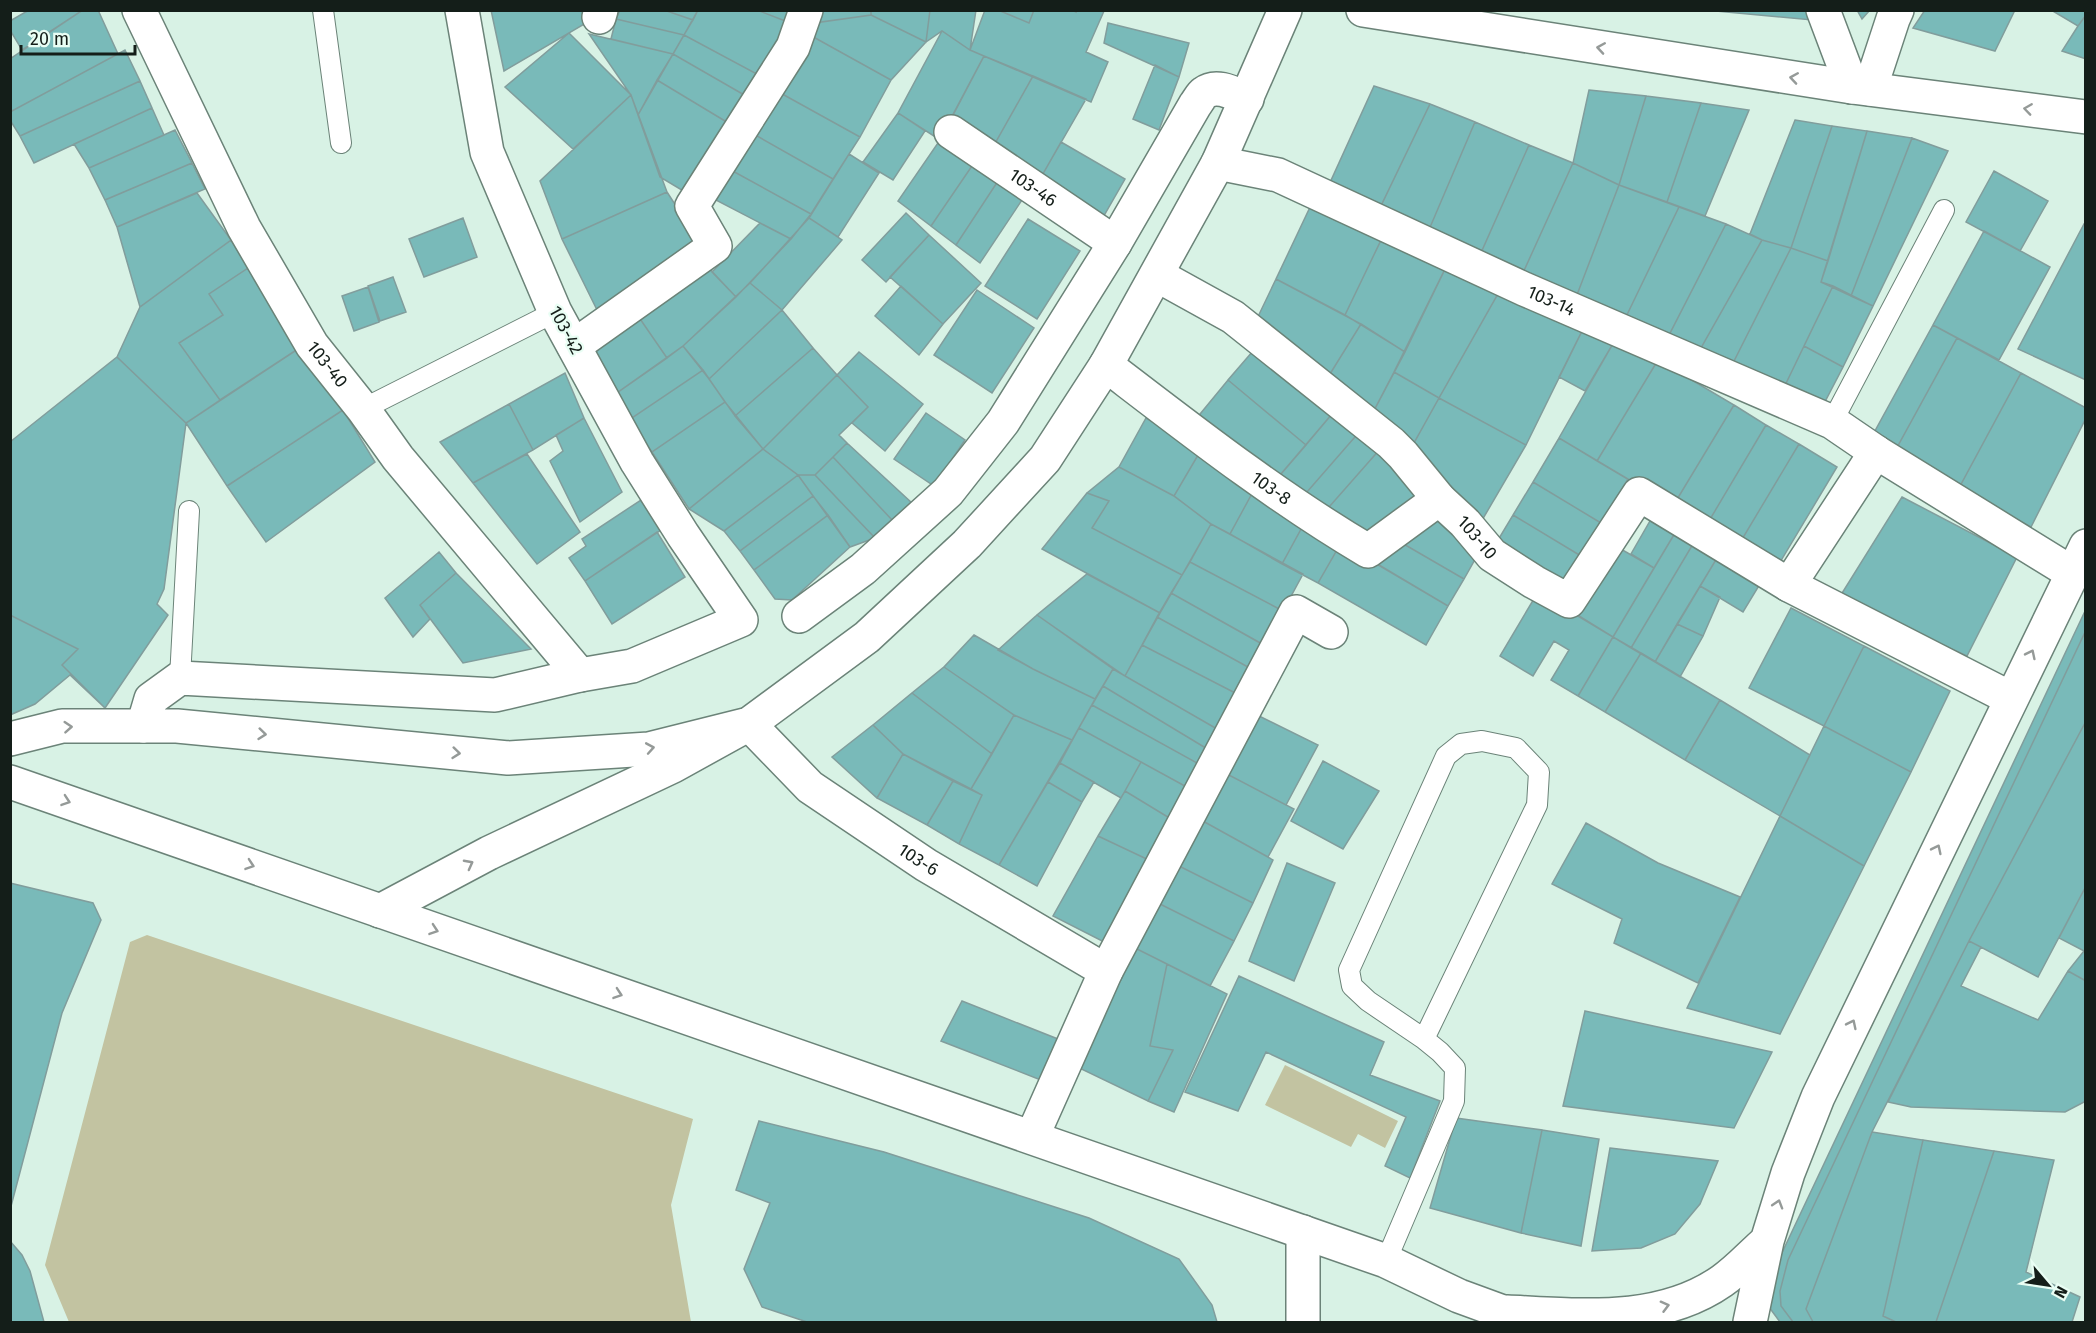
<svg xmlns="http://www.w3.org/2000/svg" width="2096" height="1333" viewBox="0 0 2096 1333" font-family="'Fira Sans',sans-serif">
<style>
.green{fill:#c2c3a1}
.building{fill:#79bab9;stroke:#819d9c;stroke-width:1.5}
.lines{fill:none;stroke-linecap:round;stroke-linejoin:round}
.service-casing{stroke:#6b8378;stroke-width:22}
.minor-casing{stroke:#6b8378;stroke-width:36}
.secondary-casing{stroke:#6b8378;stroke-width:36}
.primary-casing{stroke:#6b8378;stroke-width:36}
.service{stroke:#fff;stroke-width:20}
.minor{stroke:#fff;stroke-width:33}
.secondary{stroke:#fff;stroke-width:33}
.primary{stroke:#fff;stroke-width:33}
.oneway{stroke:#959a98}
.labels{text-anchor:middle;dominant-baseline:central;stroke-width:4.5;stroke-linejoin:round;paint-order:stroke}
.street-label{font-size:18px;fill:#141e19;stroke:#e9fef4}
</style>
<rect width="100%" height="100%" fill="#d8f2e5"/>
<!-- green -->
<path class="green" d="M147,935L693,1119L671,1205L691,1322H69L45,1265L130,942Z
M1285,1065L1398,1121L1385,1148L1358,1134L1351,1147L1265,1105Z"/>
<!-- building -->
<path class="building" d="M29,10H83L22,50L10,30V21Z
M83,10H98L118,54L10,112V59Z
M491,10H590L593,19L504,71Z
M620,10H664L693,20L684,35L616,19Z
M664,10H698L693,20Z
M698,10H757L793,24L766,79L684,35Z
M757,10H798L793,24Z
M818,10H871V15L814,23Z
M871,10H930L926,42L871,15Z
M930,10H976L970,50L942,31L926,42Z
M985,10H998L1029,23L1034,10H1072L1076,12V10L1104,11L1086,52L1108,62L1091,102L970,50Z
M998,10H1034L1029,23Z
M1705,10H1808L1812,20Z
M1857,10H1870L1862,19Z
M1925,10H2015L1995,51L1913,28Z
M2051,10H2086V15L2078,26Z
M871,15L926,42L891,80L808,34L814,23Z
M2086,15V59L2062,51L2078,26Z
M616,19L684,35L673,54L611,39Z
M1108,23L1189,43L1179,77L1104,43Z
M942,31L970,50L984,56L940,140L898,113Z
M569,33L631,95L573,149L505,87Z
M589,34L673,54L638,115L631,95Z
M808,34L891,80L860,137L775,90Z
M684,35L766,79L753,100L673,54Z
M125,50L140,81L20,136L10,120V112Z
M673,54L753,100L735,127L657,80Z
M984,56L1033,76L993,147L950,120Z
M1155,65L1179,77L1159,130L1133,119Z
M1033,76L1086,99L1040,179L993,147Z
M657,80L735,127L690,195L660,177L638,115Z
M140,81L152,108L34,163L20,136Z
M1374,86L1430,104L1379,210L1328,187Z
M775,90L860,137L833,179L750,132Z
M1589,90L1646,96L1619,185L1573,163Z
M631,95L667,192L562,239L540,181Z
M1646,96L1701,103L1667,202L1619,185Z
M1701,103L1749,110L1705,216L1667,202Z
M1430,104L1475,122L1428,232L1379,210Z
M152,108L164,135L89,168L74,144Z
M898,113L925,131L893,180L863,162Z
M1795,120L1832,126L1791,248L1762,240L1750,234Z
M1475,122L1529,145L1480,255L1428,232Z
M1832,126L1867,131L1828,261L1791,248Z
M175,130L192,163L105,200L89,168Z
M1867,131L1912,138L1851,296L1821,282Z
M750,132L833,179L811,214L729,169Z
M1912,138L1948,151L1873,306L1851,296Z
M940,140L974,163L931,226L898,201Z
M1061,142L1125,179L1098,226L1040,179Z
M1529,145L1573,163L1522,275L1480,255Z
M849,154L879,173L838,237L809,218Z
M192,163L205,189L117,227L105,200Z
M974,163L998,181L956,245L931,226Z
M1573,163L1619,185L1575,300L1522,275Z
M729,169L811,214L791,239L712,198Z
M1994,171L2048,201L2020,251L1966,222Z
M998,181L1022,200L980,263L956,245Z
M1619,185L1679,207L1623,323L1575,300Z
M667,192L700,243L599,314L562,239Z
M197,193L231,240L140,307L117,227Z
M1312,203L1383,236L1345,315L1276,279Z
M1679,207L1726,224L1666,341L1623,323Z
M906,213L929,235L886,282L862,260Z
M463,218L477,257L424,277L409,239Z
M809,218L842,240L782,310L750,283Z
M1028,219L1080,251L1037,319L985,286Z
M760,223L791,239L736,297L712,272Z
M1726,224L1762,240L1697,355L1666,341Z
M2084,224L2086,225V380L2018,349Z
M1984,231L2050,267L1999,360L1933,325Z
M929,235L981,283L943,324L890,277Z
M1383,236L1446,267L1405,352L1345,315Z
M231,240L248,268L209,294L223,315L179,343L220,400L186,423L117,357L140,307Z
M1762,240L1791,248L1729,371L1697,355Z
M1791,248L1828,261L1821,282L1833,286L1778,400L1729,371Z
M704,263L736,297L683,346L667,358L636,313Z
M1446,267L1499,292L1439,398L1394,372Z
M248,268L301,347L220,400L179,343L223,315L209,294Z
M393,277L406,312L380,321L368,286Z
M1276,279L1361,324L1325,382L1254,325Z
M750,283L782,310L709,379L683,346Z
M901,286L943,324L919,355L875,316Z
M1833,286L1873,306L1843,367L1804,346Z
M368,287L379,322L354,331L342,296Z
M977,290L1034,328L992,393L934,355Z
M1499,292L1583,329L1526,445L1439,398Z
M782,310L813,348L735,416L709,379Z
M636,313L667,358L614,395L586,346Z
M1361,324L1405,352L1370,418L1325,382Z
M1933,325L1957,338L1894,453L1870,440Z
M1583,329L1614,342L1585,391L1559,377Z
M1957,338L2021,373L1959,488L1894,453Z
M1614,342L1658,360L1597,461L1559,438Z
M1259,344L1337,408L1306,445L1228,380Z
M683,346L703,370L629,420L614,395Z
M1804,346L1843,367L1816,419L1778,400Z
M301,347L343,410L227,486L186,423Z
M813,348L837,375L763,449L735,416Z
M859,352L923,404L885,451L852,423L868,407L837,375Z
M117,357L186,423L164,589L157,604L168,615L105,708L62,665L78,649L10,615V442Z
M1658,360L1734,405L1673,506L1597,461Z
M703,370L725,402L652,452L629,420Z
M1394,372L1439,398L1410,450L1370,418Z
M565,373L584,418L533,450L509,404Z
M2021,373L2086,408V418L2031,527L1959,488Z
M837,375L868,407L839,435L847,443L815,475H798L763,449Z
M1228,380L1306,445L1275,481L1196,419Z
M1439,398L1526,445L1481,522L1410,450Z
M725,402L763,449L689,509L652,452Z
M509,404L533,450L473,483L440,442Z
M1734,405L1766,425L1706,526L1673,506Z
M1337,408L1361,430L1300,500L1275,481Z
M343,410L375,462L266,542L227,486Z
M926,413L965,440L934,486L894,459Z
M584,418L622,492L580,522L550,461L563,451L556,435Z
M1146,418L1201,450L1174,496L1119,467Z
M1766,425L1799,444L1738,546L1706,526Z
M1361,430L1381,448L1322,515L1300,500Z
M1559,438L1628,479L1601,523L1533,482Z
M847,443L913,504L893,521L833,457Z
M1799,444L1837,467L1776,569L1738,546Z
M1381,448L1429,495L1366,541L1322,515Z
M763,449L798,475L724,531L689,509Z
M1201,450L1255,488L1230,534L1211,524L1174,496Z
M527,454L580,532L537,564L473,483Z
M833,457L893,521L875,538L815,475Z
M1119,467L1174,496L1211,524L1182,575L1092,528L1109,501L1087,493Z
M798,475L813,496L740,551L724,531Z
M798,475H815L875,538L850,547Z
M1533,482L1601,523L1581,556L1513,515Z
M1255,488L1306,520L1282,564L1230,534Z
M1087,493L1109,501L1092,528L1182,575L1160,613L1042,549Z
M813,496L828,515L754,570L740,551Z
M1902,497L2017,557L1967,656L1839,598Z
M641,500L661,530L585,581L569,558L586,546L582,539Z
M1654,514L1678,528L1654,568L1631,554Z
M828,515L850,547L792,600L775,599L754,570Z
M1428,515L1482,547L1464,579L1395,539Z
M1513,515L1581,556L1563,586L1495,545Z
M1306,520L1341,543L1318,583L1282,564Z
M1211,524L1303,574L1283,611L1190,562Z
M1678,528L1696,539L1631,648L1613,637Z
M657,532L685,577L612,624L585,581Z
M1395,539L1464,579L1448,606L1379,565Z
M1696,539L1720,553L1655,662L1631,648Z
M1341,543L1448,606L1426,645L1318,583Z
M1619,548L1654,568L1613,637L1579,616Z
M439,552L456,573L420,605L430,619L413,637L385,598Z
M1720,553L1763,579L1743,612L1700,586Z
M1190,562L1283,611L1264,645L1171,593Z
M456,573L531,649L463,663L420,605Z
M1087,574L1160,613L1125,676L1037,615Z
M1700,586L1720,597L1703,636L1677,624Z
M1538,592L1613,637L1578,696L1551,680L1569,650L1554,641L1533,676L1500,656Z
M1171,593L1269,648L1257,672L1157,617Z
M1791,608L1864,646L1824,726L1749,688Z
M2086,609V630L1788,1260L1780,1291L1781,1306L1793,1322H1780L1769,1307L1780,1257Z
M10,615L78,649L62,665L105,708L70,675L35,704L10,715Z
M1037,615L1113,669L1095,699L1033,669L998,650Z
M1157,617L1257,672L1243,697L1142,645Z
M1677,624L1703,636L1680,677L1655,662Z
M2086,630V721L1969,941L1872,1132L1806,1309L1813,1322H1793L1781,1306L1780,1291L1788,1260Z
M974,635L1033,669L1095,699L1072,740L1014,715L944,667Z
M1613,637L1641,653L1605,712L1578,696Z
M1142,645L1243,697L1224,733L1125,676Z
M1864,646L1950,691L1911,772L1824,726Z
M1641,653L1720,700L1685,760L1605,712Z
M944,667L1014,715L992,754L912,693Z
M1113,669L1224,733L1214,753L1103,686Z
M1103,686L1214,753L1206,768L1092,705Z
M912,693L992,754L971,789L903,754L873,725Z
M1720,700L1810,755L1780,816L1685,760Z
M1092,705L1206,768L1194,791L1079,728Z
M1014,715L1072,740L999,865L959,844L982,795L971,789Z
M1257,715L1318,745L1286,805L1225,773Z
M2086,721V886L2038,977L1969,941Z
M873,725L903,754L877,798L832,757Z
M1824,726L1911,772L1864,866L1780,816Z
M1079,728L1141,762L1121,798L1060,763Z
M903,754L953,781L927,825L877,798Z
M1323,761L1379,791L1343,849L1291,821Z
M1141,762L1194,791L1176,822L1125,791Z
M1060,763L1094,782L1082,802L1048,782Z
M1225,773L1294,809L1268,857L1201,820Z
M953,781L982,795L959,844L927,825Z
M1048,782L1082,802L1037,886L999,865Z
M1125,791L1176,822L1153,862L1098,836Z
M1780,816L1864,866L1780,1034L1687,1008Z
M1201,820L1273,860L1253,903L1177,865Z
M1586,823L1658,863L1740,897L1698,983L1614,943L1622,919L1552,884Z
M1098,836L1153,862L1110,945L1053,916Z
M1287,863L1335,883L1294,981L1249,961Z
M1177,865L1253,903L1234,941L1158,903Z
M10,883L93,903L101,920L62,1013L10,1210Z
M2086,886V952L2059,938Z
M1158,903L1234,941L1210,986L1135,948Z
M1969,941L1981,947L1961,986L2038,1020L2068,971L2086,981V1101L2065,1112L1911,1107L1888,1102Z
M1135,948L1167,964L1150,1046L1173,1050L1148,1101L1073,1065Z
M2084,951L2086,952V981L2068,971Z
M1167,964L1227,994L1174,1112L1148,1101L1173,1050L1150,1046Z
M1239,976L1384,1042L1370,1075L1440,1101L1410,1178L1385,1166L1406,1117L1266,1052L1238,1111L1185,1092Z
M962,1001L1068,1043L1046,1082L941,1041Z
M1585,1011L1772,1052L1734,1128L1563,1106Z
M1456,1118L1542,1130L1521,1233L1430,1208Z
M759,1121L884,1152L1089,1218L1179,1259L1212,1305L1217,1322H807L762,1307L744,1269L770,1203L736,1190Z
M1542,1130L1599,1139L1581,1246L1521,1233Z
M1872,1132L1923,1140L1883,1316L1896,1322H1813L1806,1309Z
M1923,1140L1994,1151L1936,1322H1896L1883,1316Z
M1610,1148L1718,1161L1700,1204L1675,1234L1641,1248L1592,1251Z
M1994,1151L2054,1160L2026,1272L2080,1297L2072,1322H1936Z
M10,1241L22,1255L30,1271L44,1322H10Z"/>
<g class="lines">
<defs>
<path id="service" d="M323,10L341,143
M363,409L555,312
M1832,422L1944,210
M180,678L189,511
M1386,1261L1454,1101L1455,1068L1440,1052L1424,1039L1368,1001L1352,986L1349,970L1446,756L1461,744L1482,741L1516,748L1539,772L1537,805L1424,1039"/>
<g id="minor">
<path id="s1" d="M139,10L244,228L312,345L363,409L398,458L580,675"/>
<path d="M1823,10L1852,87"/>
<path d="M599,17L601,10"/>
<path d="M1870,89L1893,19L1897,10"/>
<path id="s2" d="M951,132L1115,243"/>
<path id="s3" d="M1218,163L1278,175L1524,289L1832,422L1876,452"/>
<path id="s4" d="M1157,275L1233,317L1391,443L1403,455L1439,499L1465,523L1492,555L1534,582L1569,601L1639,494L1789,585L2010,698"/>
<path d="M574,346L715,246L692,206L793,47L806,10"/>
<path id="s5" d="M1106,365C1191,430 1275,496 1368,551L1439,499"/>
<path d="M1789,585L1876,452L2072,573"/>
<path d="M799,616L863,569L948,492L1003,422L1115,243L1195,105C1198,101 1201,95 1204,93C1217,83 1235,94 1247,99"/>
<path d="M143,726L151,699L180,678L495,695L580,675L632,666L741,620L683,535L637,462L555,312L487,152L462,10"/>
<path d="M10,739L62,726H177L508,758L649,749L749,724L867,637L967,544L1045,459L1106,365L1218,163L1285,10"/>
<path id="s6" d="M380,911L489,853L673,766L749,724L810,787L926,865L1106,971"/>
<path d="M1032,1137L1106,971L1296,612L1331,632"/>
<path d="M1303,1322V1232"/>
</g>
<path id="secondary" d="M1363,10L1852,87L2086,117"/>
<path id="primary" d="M10,782L1386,1261L1459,1296L1530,1322
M1507,1312C1579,1315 1659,1325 1722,1281C1738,1270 1752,1254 1767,1241
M1750,1322L1767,1241L1788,1173L1818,1097L2086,546"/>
</defs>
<!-- service casing -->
<use href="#service" class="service-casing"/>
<!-- minor casing -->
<use href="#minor" class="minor-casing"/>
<!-- secondary casing -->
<use href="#secondary" class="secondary-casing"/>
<!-- primary casing -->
<use href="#primary" class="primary-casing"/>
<!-- service -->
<use href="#service" class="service"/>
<!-- minor -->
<use href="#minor" class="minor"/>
<!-- secondary -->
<use href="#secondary" class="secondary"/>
<!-- primary -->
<use href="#primary" class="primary"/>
</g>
<!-- one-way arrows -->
<defs><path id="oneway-chevron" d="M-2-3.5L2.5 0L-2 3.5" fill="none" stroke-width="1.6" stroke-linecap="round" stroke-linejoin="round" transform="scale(1.5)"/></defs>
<g class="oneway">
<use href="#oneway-chevron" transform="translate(1601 48) rotate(-171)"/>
<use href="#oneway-chevron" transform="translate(1794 78) rotate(-171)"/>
<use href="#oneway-chevron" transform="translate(2028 109) rotate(-172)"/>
<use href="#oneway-chevron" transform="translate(2031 654) rotate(-64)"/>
<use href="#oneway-chevron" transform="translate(68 727) rotate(-4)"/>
<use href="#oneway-chevron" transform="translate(262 734) rotate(6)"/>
<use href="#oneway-chevron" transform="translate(650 748) rotate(-10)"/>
<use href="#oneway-chevron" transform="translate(456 753) rotate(6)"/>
<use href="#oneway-chevron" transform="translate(66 801) rotate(19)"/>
<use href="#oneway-chevron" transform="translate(1937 849) rotate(-64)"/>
<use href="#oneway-chevron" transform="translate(469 864) rotate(-28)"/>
<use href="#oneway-chevron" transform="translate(250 865) rotate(19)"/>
<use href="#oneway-chevron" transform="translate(434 930) rotate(19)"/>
<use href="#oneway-chevron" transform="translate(618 994) rotate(19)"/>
<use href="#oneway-chevron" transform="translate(1852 1024) rotate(-64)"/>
<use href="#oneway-chevron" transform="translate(1778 1204) rotate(-73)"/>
<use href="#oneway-chevron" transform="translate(1665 1306) rotate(-15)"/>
</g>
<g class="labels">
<!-- street labels -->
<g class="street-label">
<text stroke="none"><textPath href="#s2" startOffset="99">103-46</textPath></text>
<text stroke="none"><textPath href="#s3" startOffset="362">103-14</textPath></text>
<text transform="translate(566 330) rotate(62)">103-42</text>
<text stroke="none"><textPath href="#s1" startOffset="402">103-40</textPath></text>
<text stroke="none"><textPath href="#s5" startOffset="206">103-8</textPath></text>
<text stroke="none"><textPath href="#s4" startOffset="417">103-10</textPath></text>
<text stroke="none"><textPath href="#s6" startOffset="632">103-6</textPath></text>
</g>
</g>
<!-- border -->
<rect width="2096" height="1333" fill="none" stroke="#141e19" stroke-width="24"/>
<!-- north arrow -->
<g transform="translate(2048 1285) rotate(119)" stroke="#e9fef4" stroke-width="4.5" paint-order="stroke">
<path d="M0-4.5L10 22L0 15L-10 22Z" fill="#141e19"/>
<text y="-9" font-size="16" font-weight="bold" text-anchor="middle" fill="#141e19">N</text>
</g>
<!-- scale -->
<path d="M21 45v9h114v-9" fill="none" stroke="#141e19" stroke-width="3"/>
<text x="30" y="45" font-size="18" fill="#141e19" stroke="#e9fef4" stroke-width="4.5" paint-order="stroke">20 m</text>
</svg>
